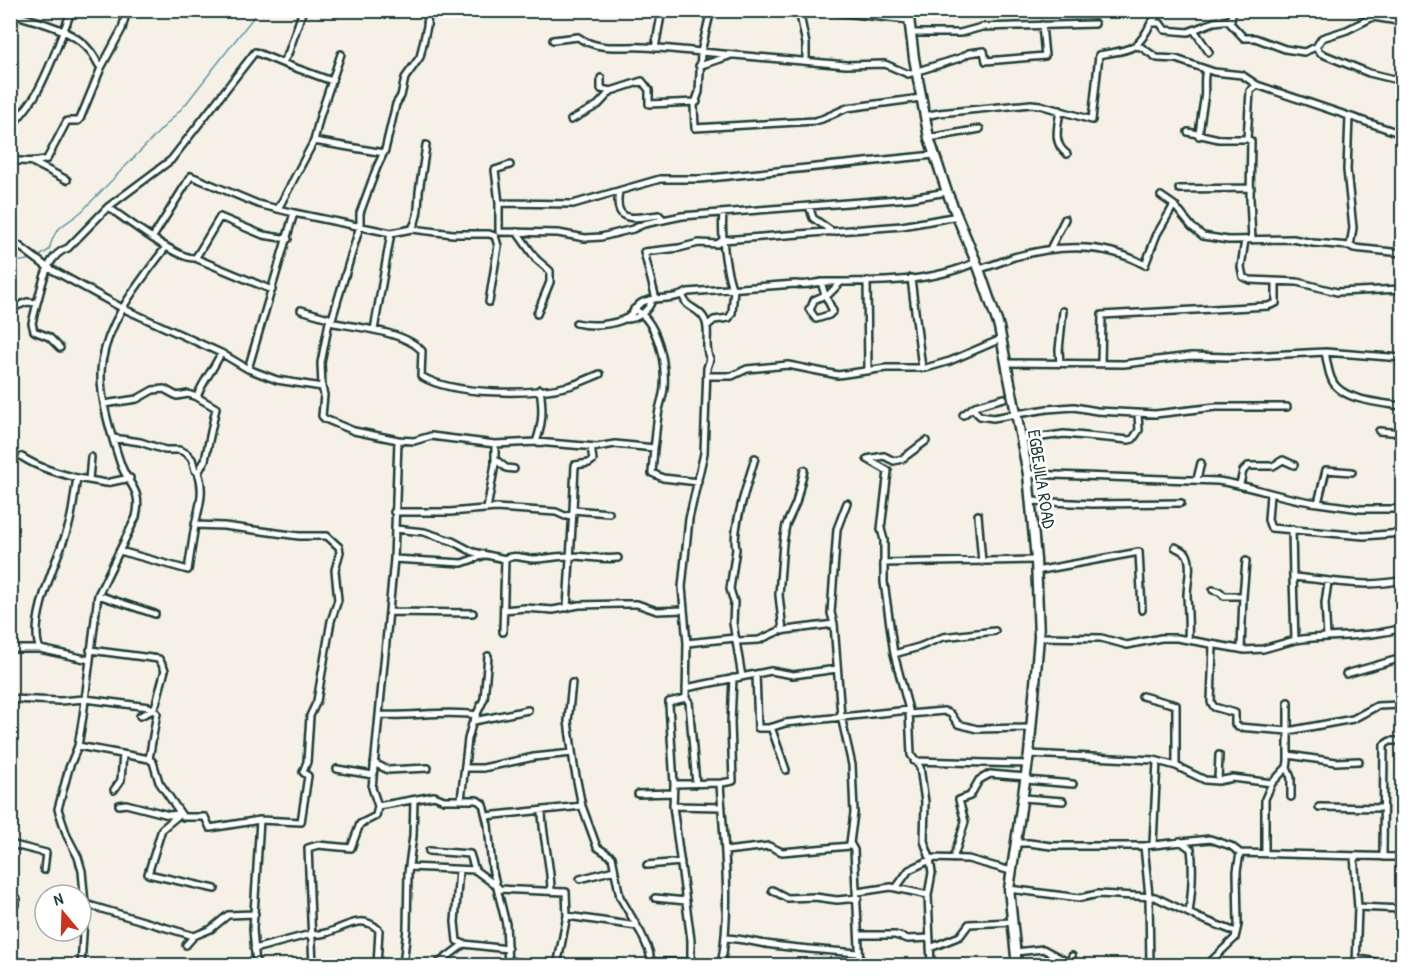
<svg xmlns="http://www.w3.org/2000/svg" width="1413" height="976" viewBox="0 0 1413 976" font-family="'Patrick Hand',sans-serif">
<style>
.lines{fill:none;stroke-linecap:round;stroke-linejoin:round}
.stream{stroke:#6298a5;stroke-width:1.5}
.street-casing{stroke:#1f3d34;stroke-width:10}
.secondary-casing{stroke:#1f3d34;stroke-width:13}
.street{stroke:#fff;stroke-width:5}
.secondary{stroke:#fff;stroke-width:8}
.labels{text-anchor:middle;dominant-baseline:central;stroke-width:5;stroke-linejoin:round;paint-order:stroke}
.street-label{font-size:18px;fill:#1f3d34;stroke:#fff}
</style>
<rect width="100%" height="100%" fill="#f6f1e7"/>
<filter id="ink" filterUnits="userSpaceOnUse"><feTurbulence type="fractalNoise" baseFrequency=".0167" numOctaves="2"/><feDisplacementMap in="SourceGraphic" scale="12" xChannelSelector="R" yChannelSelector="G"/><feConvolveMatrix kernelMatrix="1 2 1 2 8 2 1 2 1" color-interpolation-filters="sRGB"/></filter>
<g filter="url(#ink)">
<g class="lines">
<!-- stream -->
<path class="stream" d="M38,257L49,250C56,223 63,228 82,211L185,105L259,10
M10,263L33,259"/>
<defs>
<path id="street" d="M176,10L190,14
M799,10L806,44V61
M815,10L908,20
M1355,10L1373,17
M1390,10L1402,23
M10,13C37,22 73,28 91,52C95,57 97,63 101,68
M800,15L814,10
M1228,21L1244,38H1255L1285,49L1304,52L1316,47L1322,38L1347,30L1373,17L1398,21
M1151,23L1161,10
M1194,30L1209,52
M910,33H960L982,27L1095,24
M553,40L578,37C597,51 621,46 643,47C662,48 682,50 701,52L711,10
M1134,46L1141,47L1157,58L1176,59L1214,72L1242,75L1257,85L1402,134
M1316,47L1320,53L1369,73L1402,81
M655,48L662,10
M282,63L332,81
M699,66L729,56
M601,78V89L611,91L642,81L649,90V104L697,102
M921,98L847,108L822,119L815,121L695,128L694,106L699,92L701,52L846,65L885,64L908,74L960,58L969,53L984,51L986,61L1045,56L1042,25
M1060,110C1058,127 1052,143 1067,154
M925,116L939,113L1031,104L1040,105L1092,120L1099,55C1128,49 1137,53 1151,23H1160L1165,30L1188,32L1214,22L1231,20L1233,10
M1349,116L1347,170L1353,228L1350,246
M571,120L598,105L611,91
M10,129C18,117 29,107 36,94C51,68 60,38 72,10
M1188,132L1219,139H1247L1251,141L1250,198L1252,240
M1199,136C1200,123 1202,112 1204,100C1206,89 1203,80 1206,70
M929,138L980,129
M1247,139L1250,91L1257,85
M314,141L384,153
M934,155L700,179H660L573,204L499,203V232L558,233L585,238L601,237L633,229L644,224L682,216L911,198L947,192
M10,161C25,160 33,164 47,159L67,121H78L80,119L101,68L122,29L127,10
M34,163L67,180
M1179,189L1251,188
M619,191C613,225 634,218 659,215L664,220
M1161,196L1174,205L1192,227L1203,236L1228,240L1293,239L1313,243L1350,246L1354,248L1402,253
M499,203L495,170L510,165
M809,206L813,218L833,232
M108,207C124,218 178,260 195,258L198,254L220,217L263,235L288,239
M278,209L314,141L320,116L341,54
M723,213C721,235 725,267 732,288
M412,229C419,217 418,206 419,192C421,177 424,161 426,145
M517,232L536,259L550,271V282L537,314
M153,237L191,176L258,204L294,213
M10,239L47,267L122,308L221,353L248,369L277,380L322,387L324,395L322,416L325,419L354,431L398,440L394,559L372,788L378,806L434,796L444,800H477L483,804L488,825L492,868L506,924L508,966
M1245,240L1241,267L1243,277L1250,280L1297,282L1337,292L1402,289
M1050,249L1065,219
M195,258L272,290
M979,269C991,266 1003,261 1014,257C1057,245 1105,242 1145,265L1157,234L1174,205
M911,278L922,368
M867,281L868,371
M821,282L825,295L814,300L811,308L809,309L816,319L829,315L833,311L826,297L840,283
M682,295C684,298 685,302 687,304C694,310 701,311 705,320C711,333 703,346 710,359L707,368L704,453L689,519L682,587L687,643L686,698L669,702V705L674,784L673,806L691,940V966
M656,299L644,252L679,248L699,243L717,244L723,240L902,226L958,216
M37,303L32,323L34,331L49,337L60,348
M10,309L27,302L37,303C43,283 46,255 68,248L108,207L171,160L255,52L282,63L288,54L303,10
M634,309C658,321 666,363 664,388C663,398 659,406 658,416C656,426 656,437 654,448
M301,310L332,319
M626,319C637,320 649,310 652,300
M329,322C354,327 405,331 422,351L421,376C454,396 533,395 569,386C580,383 590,378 600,374
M576,323C592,327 612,325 627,318C634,314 635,305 643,302C658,296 673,301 688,292L795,284C809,286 814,282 826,282C876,282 931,283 976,262
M707,326L714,320L729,318L732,313L734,288
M374,330L391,233
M1325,352C1327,361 1328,372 1332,380C1341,401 1383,403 1402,406
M1006,363L1124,364L1191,356L1230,357L1325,352L1402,358
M1060,363L1059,350L1063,311
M1101,364L1102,315L1268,306L1276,303V282
M248,369L294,213L391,233L412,229L453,234H489L495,236L498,246L489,302
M707,376H732L747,369L788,365L838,375L886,368H926L950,361L1001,339
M322,387L321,363L329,322L332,319L360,226V213L377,167L385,150L396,104L401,96L405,78L420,57L427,26L428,10
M197,397C202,382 214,369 221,353
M104,404L137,399L153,390L164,389L177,396L188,394L197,397L216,408L205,460L198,473C205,490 199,508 195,525
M972,408L980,416L993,418L1047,409L1074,407L1097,411L1155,414L1216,407H1287
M963,415L975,406L1004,398
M1379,431L1402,433
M113,438L140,442L165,450H179L186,453L192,459L195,470L198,473
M398,440L414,441L431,436L495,444L536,442L597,447L615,444L654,448L652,473L663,478L698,482
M1020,440L1064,434L1129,440L1133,439L1139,430L1138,414
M926,441L902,459L894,461L884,456L867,459L888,471L881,529L884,540V582L894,654L909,710L911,755L920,767L925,802L924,841L930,858L932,873L928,895L931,966
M536,442C543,423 543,409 540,389
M22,457C39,468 58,473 77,478
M495,459L506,468L514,469
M1028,474L1218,481C1252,486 1283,499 1318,503L1326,470L1352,472
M1197,479L1201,463
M89,480L91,457
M1240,484L1243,471L1248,466H1273L1283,460L1294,465
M1270,494L1268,520L1271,528L1364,536L1402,533
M1031,501L1092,504L1181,503
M847,503L837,529L831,613L834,624L841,716L852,765L854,813L850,843L854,850L860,966
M1318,503L1361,509H1402
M487,509L495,464V444
M573,510L575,465L589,463L593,460L591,447
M394,512H450L496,508L556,512L565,516L573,515
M978,515L982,562
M395,529L424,532L452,541L473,552L505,559L503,632
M1292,529L1293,577
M1175,547L1186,553C1193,565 1187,582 1187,596C1188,611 1189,625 1188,640
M394,559L462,563L485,555
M504,559C514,554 522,558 532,559C545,559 558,556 571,556C587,556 602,560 618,558
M883,563L1036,560
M1036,571L1139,552L1142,610
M1213,590L1220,592L1224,596H1243L1241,649
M98,595L155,614
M1243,596L1246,561
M567,608L573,510L609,513
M504,610L525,608L553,610L579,605L621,604H637L657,611L684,610
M390,612L473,613
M783,631L779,595L783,543L786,525L796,503L804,470
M1327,636L1325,603L1328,582
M1039,637L1101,638L1127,645L1161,638H1177L1245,650L1263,649L1295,640L1293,577C1332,580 1364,589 1402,580
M1295,640C1331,635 1367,638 1402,628
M687,643L735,638L739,641L759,640L779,631L834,624
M1213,645L1211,702L1214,707L1235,713V724L1238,727L1288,731L1353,719L1377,706L1402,705
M10,649H40
M90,650L159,659L165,670L156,704L153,710L140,716
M894,654L919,647L943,637L995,631
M90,660L40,649C27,622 59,556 68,528C73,513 74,495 77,478L106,483L130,478
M756,674L758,728H770L785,723L909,710
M1346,674L1402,658
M742,677L733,623L734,602L730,589L736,549C731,531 749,478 755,458
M572,683L568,721L574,766L582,806L597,847L612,857L620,897L641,933L649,951L652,966
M686,688L771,671L793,675L837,669
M1142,696L1176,705V766L1205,780L1218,781
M686,698L689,702L696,784
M10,699L60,701L85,699L149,707L157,713L149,759
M909,714L944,711L951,714L958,724L977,729L1031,728
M380,715C412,717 445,710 477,715
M474,721L528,710
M771,727L786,770
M78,746L149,759L153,762L159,782L183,817H205L210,828L260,820L301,822L308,776L303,772L307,762L310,716L317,701L331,621L338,600L335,570L340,552L339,547L327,536H299L224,526L195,525L188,570L120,551
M1029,754L1154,760L1176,766
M1219,755L1218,781L1233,778L1272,783
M1288,755L1336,762L1359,761
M914,761L1028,764
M374,763L388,770L428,768
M1287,767L1291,778V797
M465,768H483L534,757L572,753
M337,769L373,775
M1026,780L1073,784
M674,784L722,783L733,781L731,723L733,678
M720,784C724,843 732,906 721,966
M114,790L121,780L123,754
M638,794L673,793
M1023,798L1063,801
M461,800L468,739L472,724L484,699L488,656
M119,805L126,804L169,815L179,814
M673,806L722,807
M1319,807L1382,808
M542,810C542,837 551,863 551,891
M180,814L162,829L148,874L215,889
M486,816L582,806
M1180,841L1191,849C1194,871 1192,891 1189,913
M1017,843H1029L1051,846H1144L1210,839L1231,846L1240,853L1402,857
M10,844L46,853L44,870
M1153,844L1157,761
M1144,846L1149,896L1150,966
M429,851L470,854L475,870
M725,851L769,846L782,852L850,846
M1265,853V799L1272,783L1287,767L1288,761V702
M1354,856L1358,907L1356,966
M1383,857L1384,745L1390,741H1402
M930,858L968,859L1011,871
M953,859L965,822L959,800L970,796L979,780L990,774L1026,777
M647,865L681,862
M409,867L475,870L498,887
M459,870L455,922L457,941L464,944
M580,879L614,870
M896,888L909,870L930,860
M498,889L566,892L567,916L557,966
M1009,889L1080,898L1098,894L1155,897L1199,918L1236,932
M772,890L787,898L815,897L837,900L858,898
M858,892L891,887L928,895
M10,894L17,899L10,918
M655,898L686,901
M85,904L194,936
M1358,907L1402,909
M567,916L637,926
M859,935H895L908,939L930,938
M726,938C745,939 756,943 773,945C802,949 830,951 859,953
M186,945L194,936L211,929L228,915L255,914
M930,948L960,936L969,924L1013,922
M254,949L311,934C337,938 356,908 379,930L377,966
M1016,952L1043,949L1075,966
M1356,958L1375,962H1402
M509,961L543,966
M651,962H691
M81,966L85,904L82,871L78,857L67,836L58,809L69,768L78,746L83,716L98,595L136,517C143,488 127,485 120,462C111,434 97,392 102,362C109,318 140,282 166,247
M256,966L253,929L260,820
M313,966L308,848L318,845L351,848L360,824L376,816L378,806
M381,966H417
M403,966L407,928L408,873L413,836L414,800
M435,966L464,944L508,949
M1070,966L1072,956
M1206,966L1235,938L1238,925L1237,871L1240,853"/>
<path id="secondary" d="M908,10L914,58L929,138L947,192L979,269L999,327L1028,474L1036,560L1039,637L1029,754L1009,889L1017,966"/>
</defs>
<!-- street casing -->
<use href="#street" class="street-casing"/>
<!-- secondary casing -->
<use href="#secondary" class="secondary-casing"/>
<!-- street -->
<use href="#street" class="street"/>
<!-- secondary -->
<use href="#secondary" class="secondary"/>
</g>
</g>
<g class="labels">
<!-- street labels -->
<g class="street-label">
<text transform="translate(1042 479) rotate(81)">EGBEJILA ROAD</text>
</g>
</g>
<!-- margin -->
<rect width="1413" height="976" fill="none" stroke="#fff" stroke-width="36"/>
<rect x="18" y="18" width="1377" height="940" fill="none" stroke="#1f3d34" stroke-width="2" filter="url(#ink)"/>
<!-- north arrow -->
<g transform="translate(63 913) rotate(341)"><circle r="28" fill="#ffffff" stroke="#a5b1ae" stroke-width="1.5"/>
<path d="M0-4.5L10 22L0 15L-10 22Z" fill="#c8321e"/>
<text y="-9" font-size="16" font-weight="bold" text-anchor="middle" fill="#1f3d34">N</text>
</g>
</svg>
